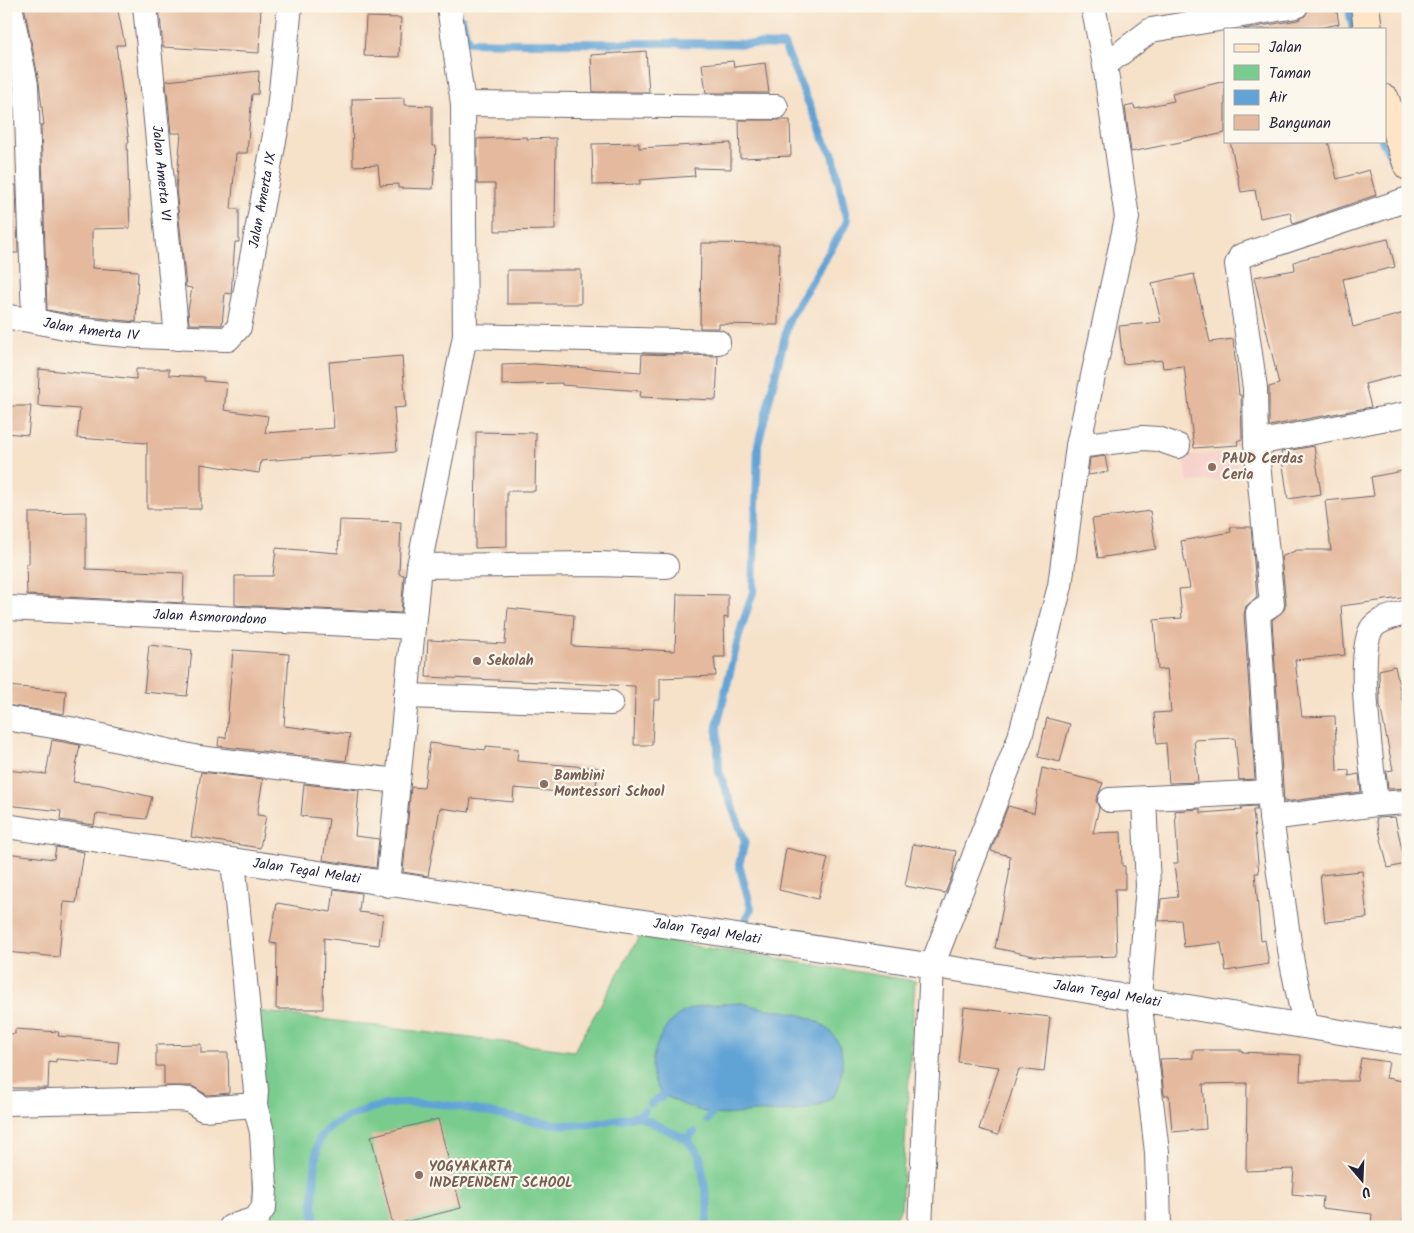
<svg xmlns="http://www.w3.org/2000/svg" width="1414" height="1233" viewBox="0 0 1414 1233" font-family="Kalam,sans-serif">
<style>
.built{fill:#f7d0cb}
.green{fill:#7acc8e;stroke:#4e7764}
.water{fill:#61a3d5;stroke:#426288}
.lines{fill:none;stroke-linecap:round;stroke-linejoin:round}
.stream{stroke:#61a3d5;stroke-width:8}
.building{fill:#e4b99d}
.street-casing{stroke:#6c656d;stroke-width:26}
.secondary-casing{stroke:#6c656d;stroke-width:30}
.street{stroke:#fff;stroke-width:24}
.secondary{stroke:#fee5c5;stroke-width:28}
.education-dot{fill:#8d6e63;stroke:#fbf7ec;stroke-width:2}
.labels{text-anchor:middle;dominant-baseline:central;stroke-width:4.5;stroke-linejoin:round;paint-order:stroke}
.street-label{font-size:14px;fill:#22223b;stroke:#fbf7ec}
.education-label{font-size:14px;font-weight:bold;fill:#785e54;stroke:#fbf7ec;text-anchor:start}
</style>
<rect width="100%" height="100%" fill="#fbf7ec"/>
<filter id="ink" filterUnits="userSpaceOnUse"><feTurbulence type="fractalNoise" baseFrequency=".02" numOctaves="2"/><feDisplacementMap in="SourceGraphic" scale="10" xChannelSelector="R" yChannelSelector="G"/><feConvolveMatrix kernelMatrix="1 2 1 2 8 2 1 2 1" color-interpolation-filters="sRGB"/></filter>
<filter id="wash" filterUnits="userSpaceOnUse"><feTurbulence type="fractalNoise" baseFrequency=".0096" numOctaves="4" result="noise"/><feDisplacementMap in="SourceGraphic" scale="20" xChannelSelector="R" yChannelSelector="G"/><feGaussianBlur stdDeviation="1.12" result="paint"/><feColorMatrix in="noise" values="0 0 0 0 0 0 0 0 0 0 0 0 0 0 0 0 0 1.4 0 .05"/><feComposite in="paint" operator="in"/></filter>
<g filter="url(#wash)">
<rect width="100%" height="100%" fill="#f6e1c9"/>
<!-- built -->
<path class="built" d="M1237,452L1238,479L1187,482L1185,456Z"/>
<!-- green -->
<path class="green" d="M639,937L915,981L901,1208L890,1227H255L249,1010L574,1051Z"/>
<!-- water -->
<path class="water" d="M743,1003C765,1011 790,1009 812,1019C828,1026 842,1041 842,1059C842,1072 842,1089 831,1098C810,1115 779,1111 754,1112C741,1113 726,1116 713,1114C701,1112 664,1099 659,1090C650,1076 651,1062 656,1047C673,1002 702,1005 743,1003Z"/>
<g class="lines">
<!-- stream -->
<path class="stream" d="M1349,9L1353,29
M462,19L468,42C573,45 678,41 784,45L826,144L833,154L847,222L789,320L758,445L753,592L739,635L717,726L719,772L745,841L739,865L751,908L742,930
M1382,141L1395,163
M651,1104L662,1096
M638,1116L686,1139
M707,1120L712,1114
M694,1132L686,1139L700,1156L708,1207L706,1227
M316,1227C311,1210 314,1188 315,1170C316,1160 316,1142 323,1134C332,1124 343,1118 355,1114C426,1083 502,1125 575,1125C595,1125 618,1119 638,1116L644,1111"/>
</g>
<g id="blocks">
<!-- building -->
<path class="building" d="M24,6H117L125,45H116L129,143H127L130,228L92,229V268L138,271L136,322L81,316L47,310L41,125H44L39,82Z
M159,6H261L259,53L163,47Z
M1324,6H1336L1339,24L1314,29H1243L1298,20L1305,16L1309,9Z
M366,17L401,18L399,57L364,56Z
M646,51L649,92H593L591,55Z
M733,61L734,67L765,63L769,93H706L702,64Z
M259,71L258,94H252L247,153H236L231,209H239V242H235L231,294L225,293L222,325L189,324L188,310L192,288L186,287L176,189L181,133H171L166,81Z
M1225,81V133L1131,152L1125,107L1134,105L1135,109L1174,101L1172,94Z
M404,98V105L432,106V146H436L433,189L398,188V184L380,185L378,165L353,166L352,99Z
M739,120H790L791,156L740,158Z
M527,137V139L556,138L555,230L495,231V184H477V139Z
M1230,141H1328L1337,179L1369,170L1376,195L1293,224L1290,212L1260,218L1255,190L1241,192Z
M639,143V148L731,143V169L694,168L695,176L640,180V184L593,185L592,144Z
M6,185H16L18,253H6Z
M1388,239L1395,267L1343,279L1353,327L1408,312V373L1365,384L1371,407L1269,426V387L1279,384L1254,277L1295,270L1294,262L1302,259Z
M701,243L779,244L778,325L719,324V328H700Z
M507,270H581V304H507Z
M1194,274L1210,342L1233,339L1239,395H1241L1242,439L1237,441L1238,445L1194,448L1184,366L1163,368L1162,360L1123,364L1119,326L1161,322L1152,283Z
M642,354L718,356L716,400L640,397L641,391L562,385V383L502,385V365L535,364L641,372Z
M402,356L406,407L394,408L397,451L261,461L259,473L201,464V509H147V443L77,438L80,409L38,406L39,369L136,379V369H169V375L204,377V381L227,383L224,410L268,416L265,433L334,428L329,362Z
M9,406H31L28,435L6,433Z
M476,432L536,433L535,491H507V547L475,548Z
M1314,446L1321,494L1288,499L1281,452Z
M1105,456L1108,472L1088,475L1090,458Z
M1408,470V597L1341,606L1345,655L1295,660L1302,717L1335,716L1337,771L1349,770V776L1359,774L1361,792L1284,802L1272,620L1284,610L1286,603L1281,557L1297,550H1331L1325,501L1374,496L1371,477Z
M1150,511L1156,549L1098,558L1092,519Z
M86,512V569L184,573L183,603L27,595L26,564H29V513Z
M340,520L401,522L399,574L404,575L401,613L235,605V576H273L276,548L338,553Z
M1230,527H1251L1257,597L1246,606L1244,614L1255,779L1239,780L1235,738L1194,740L1198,782L1169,783L1166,743L1157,744L1154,713L1171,712L1167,669L1158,670L1154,620L1182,618L1179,589L1190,588L1181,541L1231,532Z
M677,594L728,595V618L724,617L725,657H714L716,676L660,678V700H654L652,745H634L635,686L426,677L428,640L505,644L508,608L574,615L572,646L675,651Z
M149,645L192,650L187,696L144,692Z
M233,650L289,654L284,726L350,734L346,761L218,746L219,737L226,738Z
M1395,666L1402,700L1408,698V788L1388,789L1386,771L1393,770L1380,705L1379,670Z
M6,686L66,691L64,714L6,705Z
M1047,718L1070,724L1060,762L1038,757Z
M52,740L80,745L73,782L101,785L152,797L146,819L96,814L94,825L60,820L61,811L6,805V770L46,774Z
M430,743L486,750V746L518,749L517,761L598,768L595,795L514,788L513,802L471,798L469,812L440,808L428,876L403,872L411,787L424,788Z
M1042,768L1103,783L1096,800L1099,808L1093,833L1121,832L1122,866H1125V889H1115L1117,956L1065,958L1034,956L995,948L1009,875L1010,856L991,851L1008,806L1034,813Z
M201,772L263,779L257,815L266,816L260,848L191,837Z
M304,784L359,790L355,836L379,839L376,868L323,860L329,819L301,816Z
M1256,806L1257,810H1253L1259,873H1255L1261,941L1265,940L1269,964L1226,971L1221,943L1184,947L1181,920L1159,921L1161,899L1178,897L1174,863H1178L1175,811L1200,809L1201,813L1242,810L1241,807Z
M1395,817L1405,864L1388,868L1376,818Z
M913,844L956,851L952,876L945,893L905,886Z
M56,847L84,852L76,903L64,902L59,957L6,952V853L54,859Z
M786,848L828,858L818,899L779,890Z
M1362,871L1367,918L1325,922L1320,875Z
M334,889L361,893L359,912L383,915L379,945L324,938L323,1009H276L277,944L270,943L277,903L331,912Z
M964,1007L1050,1017L1044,1072L1019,1069L998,1135L979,1129L999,1067L958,1062Z
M15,1029L59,1032L58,1036L119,1041L117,1064L56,1059V1062L49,1061L48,1088H6V1033L15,1034Z
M201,1044V1053H228L229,1093L207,1095L192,1086H164V1066H156V1045Z
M1193,1050H1242V1052L1301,1055L1300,1081H1357L1361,1058L1389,1062L1386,1078L1408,1082V1174L1402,1227H1371L1372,1214L1322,1208L1323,1197L1292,1194L1294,1169L1246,1171L1247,1083L1203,1084L1206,1129L1172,1132L1169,1095H1164L1160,1059L1193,1058Z
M438,1119L461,1208L393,1225L371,1136Z"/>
</g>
</g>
<g filter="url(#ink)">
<use href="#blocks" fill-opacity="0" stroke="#6c656d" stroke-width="1"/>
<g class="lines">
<defs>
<g id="street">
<path d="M10,6L26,85L34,319"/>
<path id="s1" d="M145,6L177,338"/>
<path d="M1093,6L1105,65"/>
<path d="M463,104L776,107"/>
<path id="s2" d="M6,317C35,319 61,328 89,331C135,337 181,338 228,339L239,327L278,119L290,6"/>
<path d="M465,336L718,342"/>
<path d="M1256,443L1408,414"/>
<path d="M1078,446L1143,438L1158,439L1178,446"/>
<path d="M419,566L595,564L666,566"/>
<path id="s3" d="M6,608L413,627"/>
<path d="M406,696L611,703"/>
<path d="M6,718L70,729L198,758L398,781"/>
<path d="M1144,799L1148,886L1139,998L1157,1152L1159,1227"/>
<path d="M1110,800L1269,792"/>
<path d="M1376,804L1408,802"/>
<path d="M1271,818L1376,804C1373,771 1354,650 1373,627C1381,618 1396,616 1408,612"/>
<path id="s4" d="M6,826L955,969L1408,1043"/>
<path d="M388,885L419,566L465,336L463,104L449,6"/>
<path d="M1305,1025L1292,963L1271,818L1258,613L1272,604L1256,443L1255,388L1237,264L1241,256L1408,199"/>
<path d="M6,1103L177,1099L190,1100L203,1109L255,1105L256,1091L233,861"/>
<path d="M231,1227L256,1219L264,1207L265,1188L262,1132L255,1105"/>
<path d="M920,1227L932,966L1020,737L1060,586L1078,446L1127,218L1105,65L1151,30L1296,6"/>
</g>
<path id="secondary" d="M1365,6L1368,29
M1385,99L1408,166"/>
</defs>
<!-- street casing -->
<use href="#street" class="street-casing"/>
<!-- secondary casing -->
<use href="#secondary" class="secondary-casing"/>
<!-- street -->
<use href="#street" class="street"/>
<!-- secondary -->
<use href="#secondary" class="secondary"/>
</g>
</g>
<!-- markers -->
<g class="education-dot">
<circle cx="1212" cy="467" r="5"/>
<circle cx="477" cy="661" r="5"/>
<circle cx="544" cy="784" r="5"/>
<circle cx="419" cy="1175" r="5"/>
</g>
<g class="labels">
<!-- street labels -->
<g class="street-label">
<text stroke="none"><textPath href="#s1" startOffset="168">Jalan Amerta VI</textPath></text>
<text stroke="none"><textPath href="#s2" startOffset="369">Jalan Amerta IX</textPath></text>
<text stroke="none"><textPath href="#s2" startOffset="86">Jalan Amerta IV</textPath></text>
<text stroke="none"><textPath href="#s3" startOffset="204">Jalan Asmorondono</textPath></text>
<text stroke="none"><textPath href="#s4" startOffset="304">Jalan Tegal Melati</textPath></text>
<text stroke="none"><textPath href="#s4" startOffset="709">Jalan Tegal Melati</textPath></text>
<text stroke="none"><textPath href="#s4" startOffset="1114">Jalan Tegal Melati</textPath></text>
</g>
<!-- education labels -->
<g class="education-label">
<text x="1222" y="459">PAUD Cerdas<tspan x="1222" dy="16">Ceria</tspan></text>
<text x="487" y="661">Sekolah</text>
<text x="554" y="776">Bambini<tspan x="554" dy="16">Montessori School</tspan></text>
<text x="429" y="1167">YOGYAKARTA<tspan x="429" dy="16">INDEPENDENT SCHOOL</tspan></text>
</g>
</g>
<!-- margin -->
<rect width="1414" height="1233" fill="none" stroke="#fbf7ec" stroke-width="25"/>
<!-- legend -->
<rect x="1224" y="28" width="162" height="115" fill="#fbf7ec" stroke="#a4a2a5"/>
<rect x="1234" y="44" width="25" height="8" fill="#fee5c5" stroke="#a4a2a5"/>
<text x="1269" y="52" font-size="15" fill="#22223b">Jalan</text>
<rect x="1234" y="65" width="25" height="15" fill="#7acc8e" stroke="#a4a2a5"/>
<text x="1269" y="78" font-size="15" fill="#22223b">Taman</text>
<rect x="1234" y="90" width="25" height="15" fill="#61a3d5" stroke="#a4a2a5"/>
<text x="1269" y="102" font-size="15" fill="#22223b">Air</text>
<rect x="1234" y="115" width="25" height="15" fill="#e4b99d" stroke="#a4a2a5"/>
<text x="1269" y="128" font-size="15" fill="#22223b">Bangunan</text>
<!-- north arrow -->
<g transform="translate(1362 1180) rotate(161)" stroke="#fbf7ec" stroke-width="4" paint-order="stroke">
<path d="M0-4L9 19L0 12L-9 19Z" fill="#22223b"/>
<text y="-8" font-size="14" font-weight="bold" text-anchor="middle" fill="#22223b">U</text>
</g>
</svg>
